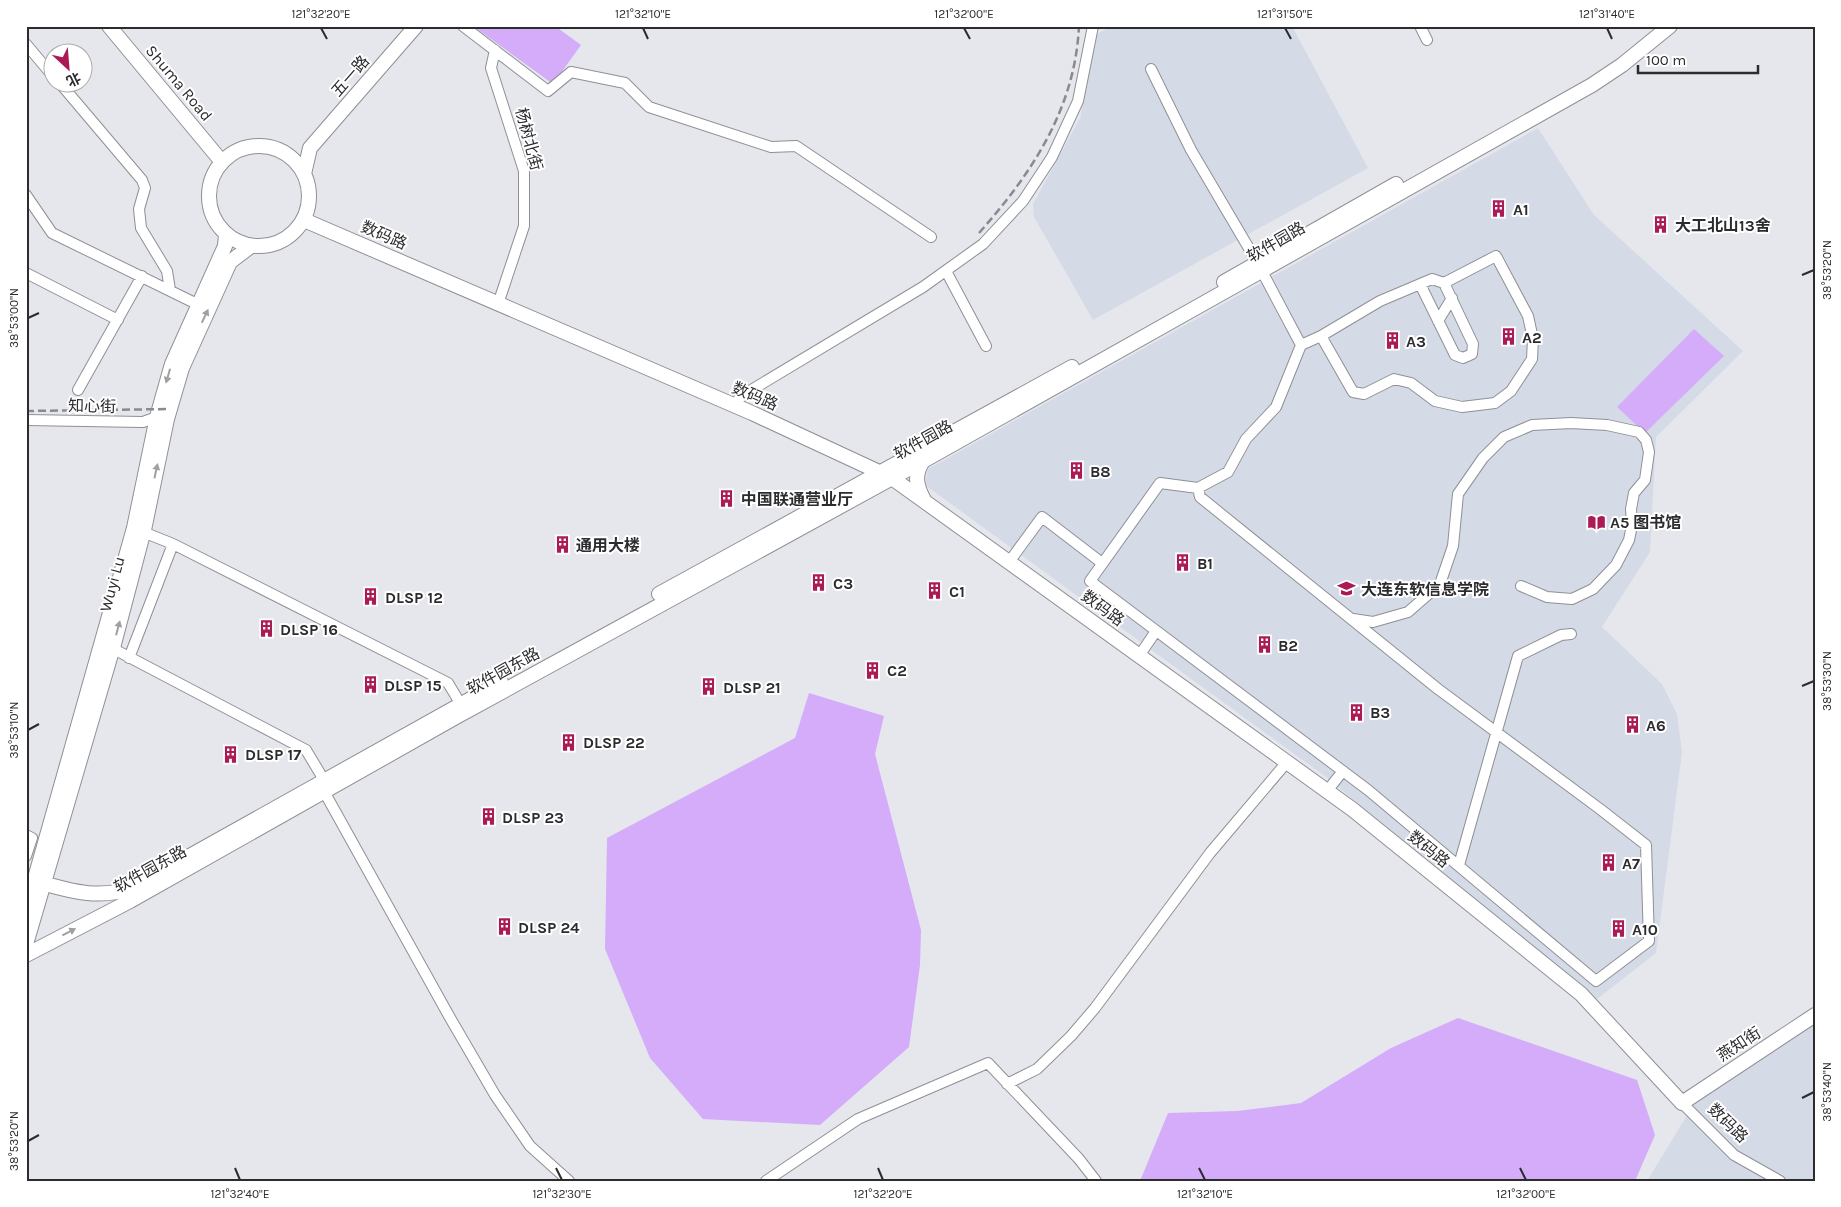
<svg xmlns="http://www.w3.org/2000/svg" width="1841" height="1207" viewBox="0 0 1841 1207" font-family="Karla,'Noto Sans SC',sans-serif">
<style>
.built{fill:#d5dae7}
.green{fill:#d4acf9}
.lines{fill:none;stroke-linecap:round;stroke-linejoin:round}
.minor-casing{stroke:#8e9095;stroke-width:12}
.secondary-casing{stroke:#8e9095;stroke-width:16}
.minor{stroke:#fff;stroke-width:10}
.secondary{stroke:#fff;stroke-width:14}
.rail{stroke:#898a8f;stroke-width:2.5;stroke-dasharray:8 4;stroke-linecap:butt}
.oneway{fill:#a0a0a1}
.ticks{fill:none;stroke:#2c2c2f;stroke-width:2}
.labels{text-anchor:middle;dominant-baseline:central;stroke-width:4;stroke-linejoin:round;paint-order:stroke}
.street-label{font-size:16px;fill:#2c2c2f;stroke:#fff}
.poi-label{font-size:16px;font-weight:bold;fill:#2c2c2f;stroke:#fff;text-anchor:start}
.neatline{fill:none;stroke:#2c2c2f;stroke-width:2}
.ticks-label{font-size:12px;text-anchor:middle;fill:#2c2c2f}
</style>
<rect width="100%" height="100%" fill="#e5e7ed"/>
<!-- built -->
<path class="built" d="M1112,26H1292L1368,168L1093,320L1034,217L1033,204L1080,118L1097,34Z
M1538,128L1594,215L1743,351L1656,437L1650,552L1602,627L1662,684L1677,714L1682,752L1656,953L1597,999L1326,777L925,485L928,469Z
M1815,1020V1181H1647L1700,1094Z"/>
<!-- green -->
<path class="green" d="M473,26H555L581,45L553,84Z
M1694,329L1724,356L1645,433L1617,407Z
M809,693L884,716L875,754L921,930L920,965L909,1047L820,1125L703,1119L650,1058L605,949L607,838L795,738Z
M1458,1018L1637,1080L1655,1135L1635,1181H1140L1168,1113L1237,1111L1301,1103L1391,1048Z"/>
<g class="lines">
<defs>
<path id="minor" d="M463,26L548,91L571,72L625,83L649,107L771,147L796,146L931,237
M1420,26L1427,40
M26,44L52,75
M495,50L491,68L524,171V226L498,304
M1151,69L1191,150L1257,262L1301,345L1276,407L1246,439L1228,472L1198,488
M59,82L142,180L145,188L139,209L141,228L167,271L170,290
M26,195L52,233L199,305
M946,271L986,346
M26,273L118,320
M1420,284L1455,355L1463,358L1472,354L1473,344L1444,283
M1438,321L1452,298
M1301,345L1321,336L1380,301L1432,279L1444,283L1496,256L1528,316L1533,339L1532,359L1511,391L1495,403L1462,407L1435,401L1411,383L1394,379L1364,394L1353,392L1321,336
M78,390L142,276
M733,405L743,395L923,287L983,244L1023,201L1052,157L1078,101L1093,26
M26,420L143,422L157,417
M1160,483L1198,488L1200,497L1438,689L1600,809L1646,845L1649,941L1596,981L1368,790L1090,581Z
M138,530L173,544L448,683L460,703
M1009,562L1042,517L1102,563
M1353,619L1373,622L1408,612L1440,584L1453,546L1458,494L1483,458L1504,437L1532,425L1571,423L1607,425L1639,432L1646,440L1649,452L1645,480L1634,493L1631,509L1632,525L1629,540L1616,565L1593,589L1572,599L1547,597L1521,586
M108,646L306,750L324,780
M1139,656L1156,631
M129,658L173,544
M321,786L449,1016L495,1095L530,1146L569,1181
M1327,791L1343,771
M26,835L32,838L26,856
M1459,865L1518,656L1561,635L1571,634
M1007,1084L1037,1069L1071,1036L1095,1008L1210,853L1287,762
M1682,1103L1734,1155L1780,1181
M766,1181L858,1119L988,1063L1079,1159L1096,1181"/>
<path id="secondary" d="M109,26L222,162
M209 196a50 50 0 1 1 100 0a50 50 0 1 1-100 0Z
M304,174L310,148L416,26
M304,220L752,413L892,478L1352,809L1581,994L1682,1103L1815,1015
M1224,282L1396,184
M923,461C914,475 916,485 924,500
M659,594L1072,367
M35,881C70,891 101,901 136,886L501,682
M26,910L134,528L157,417L172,364L225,246L226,235
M26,944L114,644L144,530L167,419L182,368L230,262L251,246
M26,955L130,901L456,717L923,461L1592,85L1622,65L1670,26"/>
</defs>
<!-- minor casing -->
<use href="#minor" class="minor-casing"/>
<!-- secondary casing -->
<use href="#secondary" class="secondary-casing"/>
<!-- minor -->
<use href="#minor" class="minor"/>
<!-- secondary -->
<use href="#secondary" class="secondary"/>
<!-- rail -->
<path class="rail" d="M979,233C1032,173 1075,109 1079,26
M26,411L170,409"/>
</g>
<!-- one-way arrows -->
<defs><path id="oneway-solid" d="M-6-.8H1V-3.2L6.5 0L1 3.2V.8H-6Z" transform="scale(1.25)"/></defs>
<g class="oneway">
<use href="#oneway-solid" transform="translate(205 316) rotate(-65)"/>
<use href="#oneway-solid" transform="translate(168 376) rotate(106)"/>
<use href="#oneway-solid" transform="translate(156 471) rotate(-78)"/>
<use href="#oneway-solid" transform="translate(118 628) rotate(-75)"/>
<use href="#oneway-solid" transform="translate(69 932) rotate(-27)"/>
</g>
<!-- ticks -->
<path class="ticks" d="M321,28L327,39M643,28L648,39M964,28L970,39M1285,28L1291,39M1607,28L1612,39M1802,275L1814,270M28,318L39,313M1802,686L1814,681M28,730L39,724M1802,1098L1814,1092M28,1141L39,1135M235,1168L240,1180M556,1168L562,1180M878,1168L883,1180M1199,1168L1205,1180M1520,1168L1526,1180"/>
<!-- icons -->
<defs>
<symbol id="building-bare" viewBox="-9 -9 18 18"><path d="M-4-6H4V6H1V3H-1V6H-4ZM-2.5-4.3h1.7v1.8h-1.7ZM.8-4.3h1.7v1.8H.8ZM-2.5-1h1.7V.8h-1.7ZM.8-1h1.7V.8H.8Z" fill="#aa1a55" stroke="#fff" stroke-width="2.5" paint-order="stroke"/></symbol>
<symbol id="library-bare" viewBox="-9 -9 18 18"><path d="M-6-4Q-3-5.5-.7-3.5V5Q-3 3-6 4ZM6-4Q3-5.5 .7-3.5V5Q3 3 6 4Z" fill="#aa1a55" stroke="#fff" stroke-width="2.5" paint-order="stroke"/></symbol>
<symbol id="university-bare" viewBox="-9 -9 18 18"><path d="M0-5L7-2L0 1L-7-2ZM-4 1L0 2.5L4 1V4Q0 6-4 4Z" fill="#aa1a55" stroke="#fff" stroke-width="2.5" paint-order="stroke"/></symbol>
</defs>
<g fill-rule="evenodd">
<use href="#building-bare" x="1486" y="196" width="25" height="25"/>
<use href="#building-bare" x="1648" y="212" width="25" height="25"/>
<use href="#building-bare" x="1496" y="324" width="25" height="25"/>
<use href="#building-bare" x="1380" y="328" width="25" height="25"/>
<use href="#building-bare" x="1064" y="458" width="25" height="25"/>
<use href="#building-bare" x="714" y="486" width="25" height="25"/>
<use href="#library-bare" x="1584" y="510" width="25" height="25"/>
<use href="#building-bare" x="550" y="532" width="25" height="25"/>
<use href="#building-bare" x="1170" y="550" width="25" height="25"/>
<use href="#building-bare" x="806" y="570" width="25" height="25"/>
<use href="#university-bare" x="1334" y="576" width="25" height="25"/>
<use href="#building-bare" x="922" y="578" width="25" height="25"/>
<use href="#building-bare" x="358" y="584" width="25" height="25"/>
<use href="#building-bare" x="254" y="616" width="25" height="25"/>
<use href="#building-bare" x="1252" y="632" width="25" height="25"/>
<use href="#building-bare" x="860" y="658" width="25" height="25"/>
<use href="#building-bare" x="358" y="672" width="25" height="25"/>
<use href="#building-bare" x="696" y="674" width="25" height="25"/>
<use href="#building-bare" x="1344" y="700" width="25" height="25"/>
<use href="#building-bare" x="1620" y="712" width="25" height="25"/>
<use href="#building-bare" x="556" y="730" width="25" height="25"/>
<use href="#building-bare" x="218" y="742" width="25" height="25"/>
<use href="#building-bare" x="476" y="804" width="25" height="25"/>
<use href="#building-bare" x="1596" y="850" width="25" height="25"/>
<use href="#building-bare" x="492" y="914" width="25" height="25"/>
<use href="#building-bare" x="1606" y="916" width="25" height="25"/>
</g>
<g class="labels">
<!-- street labels -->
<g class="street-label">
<text transform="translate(350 76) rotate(-49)">五一路</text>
<text transform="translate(179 83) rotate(50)">Shuma Road</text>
<text transform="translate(529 139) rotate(75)">杨树北街</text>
<text transform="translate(384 235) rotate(23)">数码路</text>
<text transform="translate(1276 242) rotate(-30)">软件园路</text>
<text transform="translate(755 396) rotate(23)">数码路</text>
<text transform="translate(92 406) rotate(1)">知心街</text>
<text transform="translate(923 440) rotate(-29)">软件园路</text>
<text transform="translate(112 584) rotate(-75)">Wuyi Lu</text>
<text transform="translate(1103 608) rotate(36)">数码路</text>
<text transform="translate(503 671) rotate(-29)">软件园东路</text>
<text transform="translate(1429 849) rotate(39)">数码路</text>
<text transform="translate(150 869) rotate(-29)">软件园东路</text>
<text transform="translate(1739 1044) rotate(-33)">燕知街</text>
<text transform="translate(1728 1123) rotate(44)">数码路</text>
</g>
<!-- poi labels -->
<g class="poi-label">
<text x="1513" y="209">A1</text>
<text x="1675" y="225">大工北山13舍</text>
<text x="1522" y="337">A2</text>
<text x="1406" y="341">A3</text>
<text x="1090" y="471">B8</text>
<text x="741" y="499">中国联通营业厅</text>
<text x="1610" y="522">A5 图书馆</text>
<text x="576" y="545">通用大楼</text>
<text x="1197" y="563">B1</text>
<text x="833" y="583">C3</text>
<text x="1361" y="589">大连东软信息学院</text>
<text x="949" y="591">C1</text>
<text x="385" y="597">DLSP 12</text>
<text x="280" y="629">DLSP 16</text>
<text x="1278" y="645">B2</text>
<text x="887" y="670">C2</text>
<text x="384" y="685">DLSP 15</text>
<text x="723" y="687">DLSP 21</text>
<text x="1370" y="712">B3</text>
<text x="1646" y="725">A6</text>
<text x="583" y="742">DLSP 22</text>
<text x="245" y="754">DLSP 17</text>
<text x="502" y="817">DLSP 23</text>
<text x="1622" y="863">A7</text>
<text x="518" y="927">DLSP 24</text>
<text x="1632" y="929">A10</text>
</g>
</g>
<!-- border -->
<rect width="1841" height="1207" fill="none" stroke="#ffffff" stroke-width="55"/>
<!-- north arrow -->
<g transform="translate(68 68) rotate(154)"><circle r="24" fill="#ffffff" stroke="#ababac"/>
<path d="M0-4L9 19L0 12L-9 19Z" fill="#aa1a55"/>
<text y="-8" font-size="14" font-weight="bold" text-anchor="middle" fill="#2c2c2f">北</text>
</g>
<!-- scale -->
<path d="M1638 65v8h120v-8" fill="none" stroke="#2c2c2f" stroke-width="2.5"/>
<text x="1646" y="65" font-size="15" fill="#2c2c2f" stroke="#ffffff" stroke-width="4" paint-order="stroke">100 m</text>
<rect x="28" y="28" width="1786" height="1152" class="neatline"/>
<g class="ticks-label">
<text x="321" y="18">121°32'20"E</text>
<text x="643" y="18">121°32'10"E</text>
<text x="964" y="18">121°32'00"E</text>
<text x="1285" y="18">121°31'50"E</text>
<text x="1607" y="18">121°31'40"E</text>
<text transform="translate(1827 270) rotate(-90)" y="4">38°53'20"N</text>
<text transform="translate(14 318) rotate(-90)" y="4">38°53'00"N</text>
<text transform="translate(1827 681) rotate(-90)" y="4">38°53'30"N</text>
<text transform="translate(14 730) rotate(-90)" y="4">38°53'10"N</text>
<text transform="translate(1827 1092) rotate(-90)" y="4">38°53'40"N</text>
<text transform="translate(14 1141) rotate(-90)" y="4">38°53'20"N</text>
<text x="240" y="1198">121°32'40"E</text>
<text x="562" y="1198">121°32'30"E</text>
<text x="883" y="1198">121°32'20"E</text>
<text x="1205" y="1198">121°32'10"E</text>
<text x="1526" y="1198">121°32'00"E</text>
</g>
</svg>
